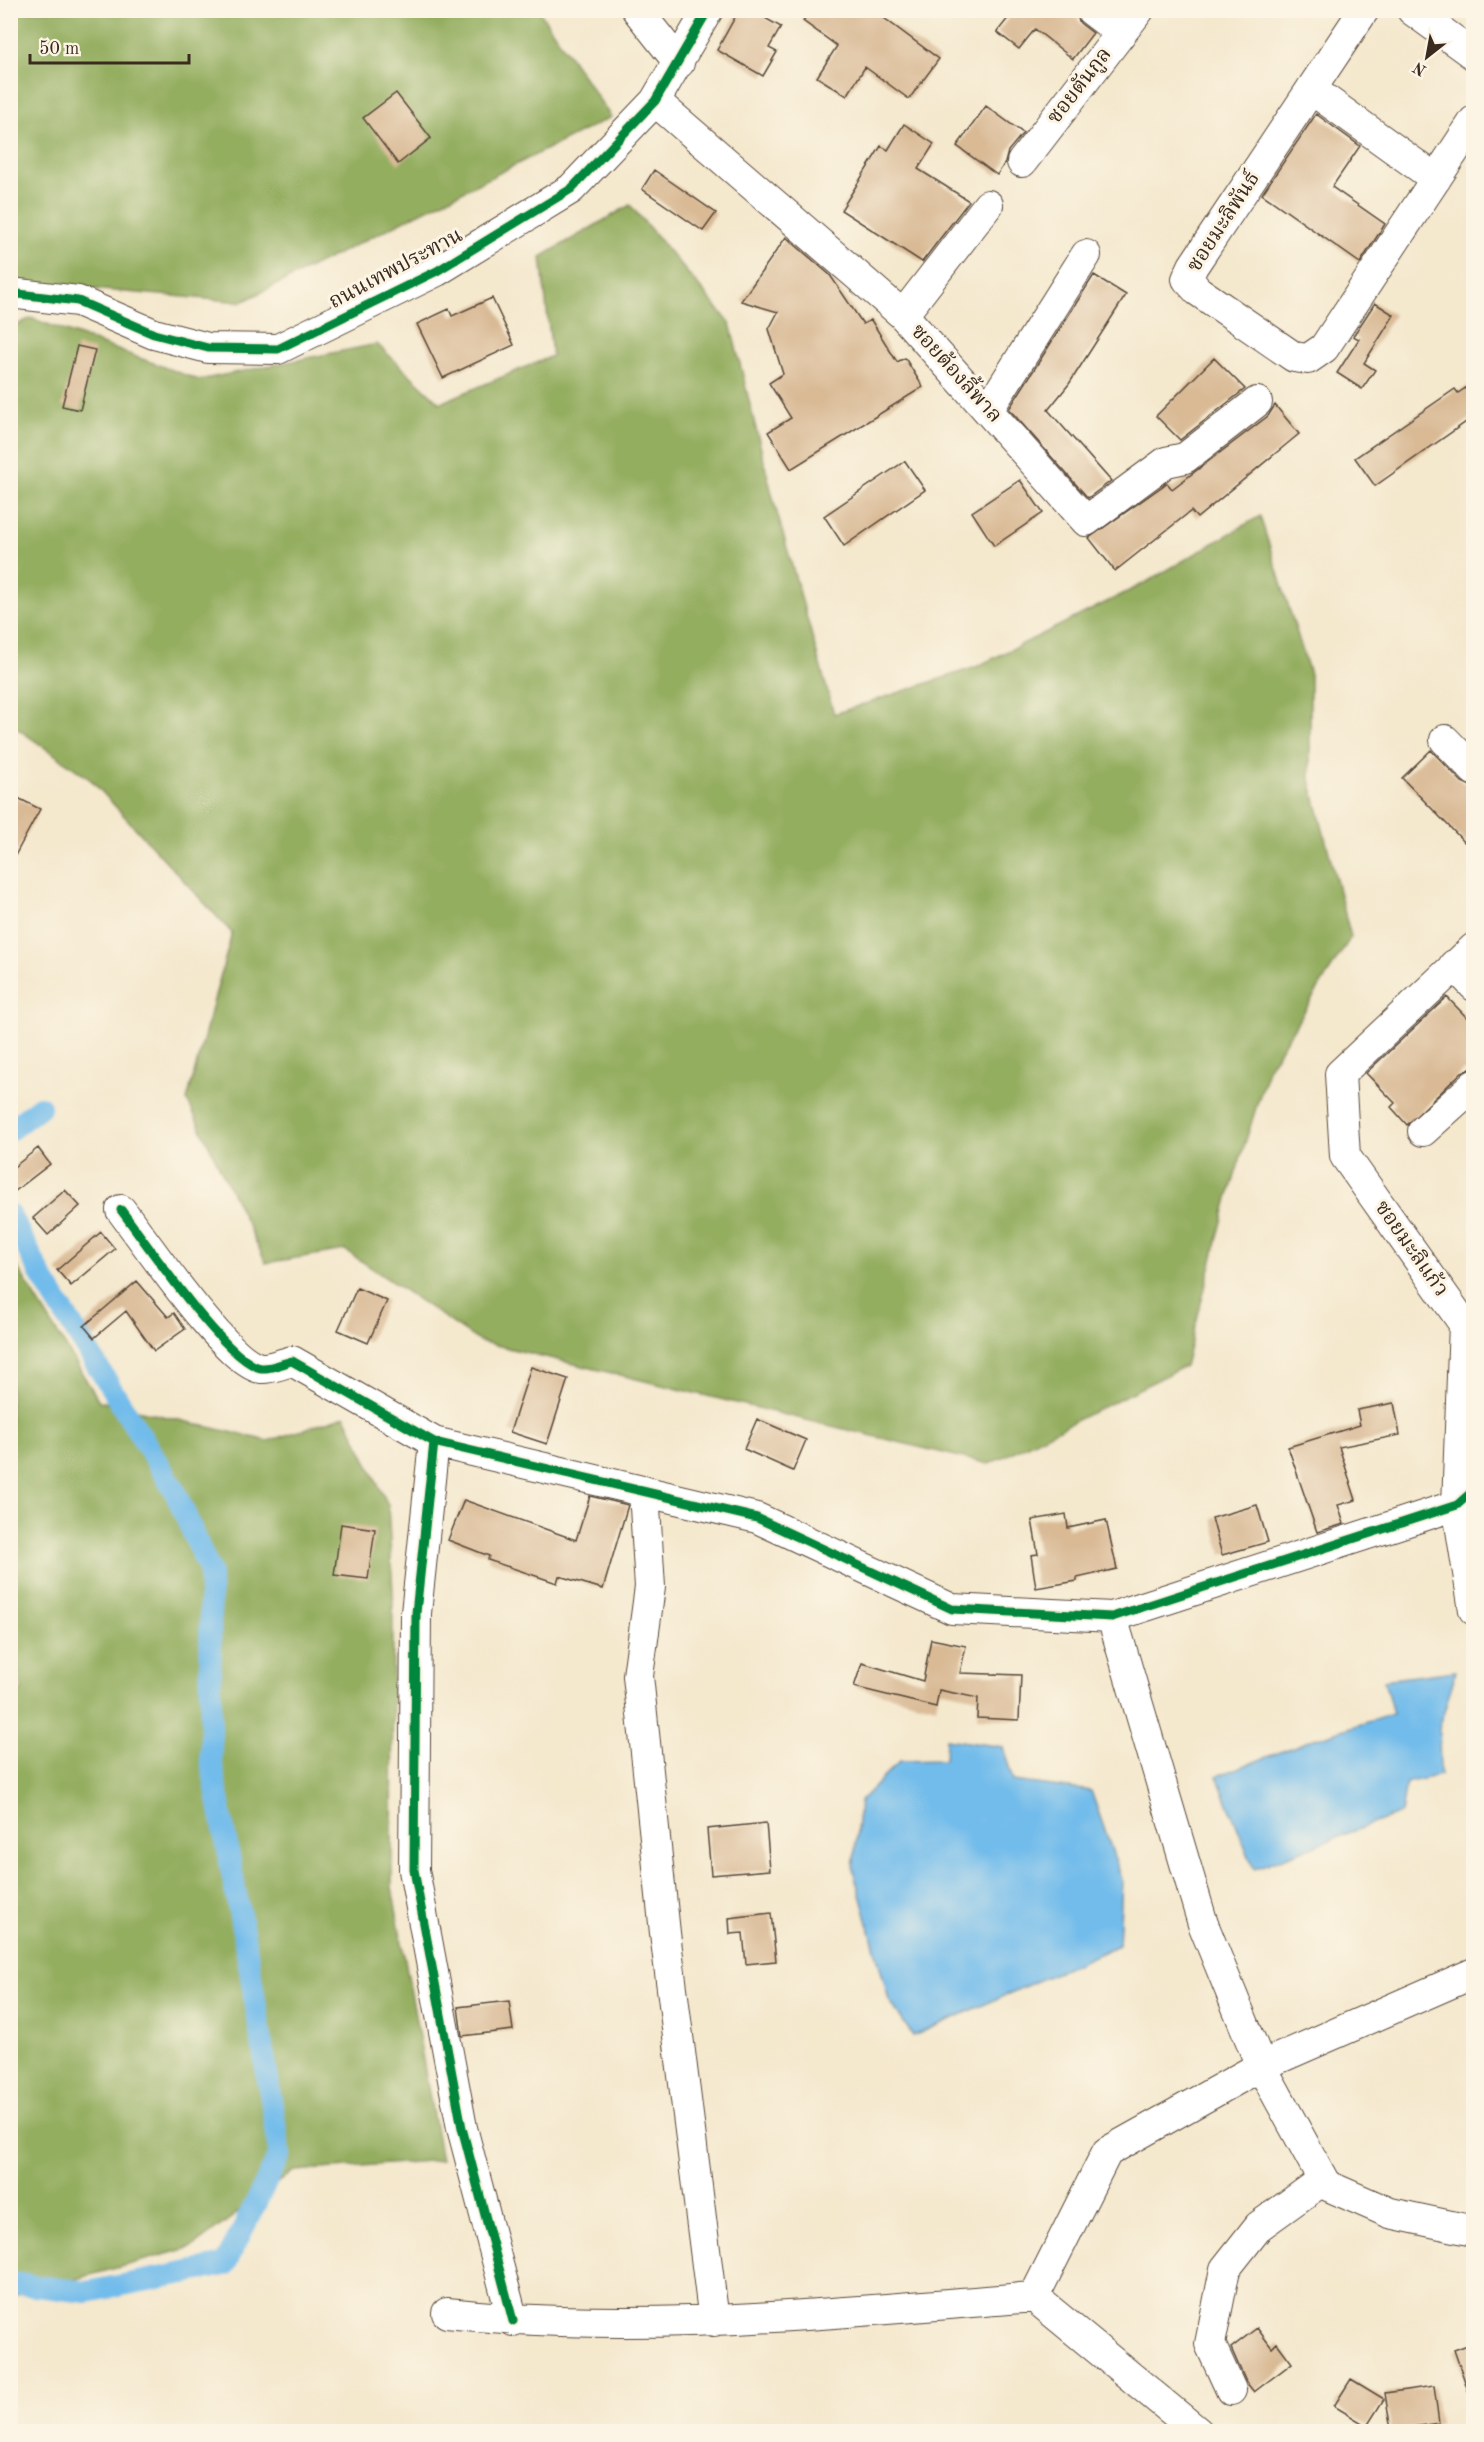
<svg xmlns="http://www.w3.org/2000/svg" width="1484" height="2442" viewBox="0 0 1484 2442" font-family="'Old Standard TT','Noto Serif Thai',serif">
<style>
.forest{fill:#94ae60;stroke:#686c3f;stroke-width:1.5}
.water{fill:#72bceb;stroke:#567384;stroke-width:1.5}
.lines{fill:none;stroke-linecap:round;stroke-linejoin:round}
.canal{stroke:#72bceb;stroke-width:22}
.building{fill:#d9ba95}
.minor-casing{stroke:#574638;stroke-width:32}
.minor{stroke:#fff;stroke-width:30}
.cycleway-casing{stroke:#fcf5e5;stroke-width:13}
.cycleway{stroke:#00873e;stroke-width:9}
.labels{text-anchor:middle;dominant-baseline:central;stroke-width:6;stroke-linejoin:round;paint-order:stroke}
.street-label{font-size:21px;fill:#3b2a1e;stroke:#fcf5e5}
</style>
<rect width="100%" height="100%" fill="#fcf5e5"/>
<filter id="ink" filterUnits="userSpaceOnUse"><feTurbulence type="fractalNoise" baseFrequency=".0167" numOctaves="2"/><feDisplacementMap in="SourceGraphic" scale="12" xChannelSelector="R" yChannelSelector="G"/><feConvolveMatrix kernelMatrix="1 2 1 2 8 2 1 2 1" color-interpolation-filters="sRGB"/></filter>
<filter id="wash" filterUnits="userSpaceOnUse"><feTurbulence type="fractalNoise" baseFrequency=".008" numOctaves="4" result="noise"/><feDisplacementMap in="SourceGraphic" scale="24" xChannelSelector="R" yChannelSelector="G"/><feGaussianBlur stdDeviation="1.35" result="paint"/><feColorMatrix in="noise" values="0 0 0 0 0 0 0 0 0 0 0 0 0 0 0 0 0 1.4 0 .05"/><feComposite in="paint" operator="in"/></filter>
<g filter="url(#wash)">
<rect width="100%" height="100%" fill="#f4e8cd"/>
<!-- forest -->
<path class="forest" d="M10,11H539L611,117L242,302L11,282Z
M630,205L730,323L774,502L834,714L976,667L1145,583L1260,516L1310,674V780L1351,937L1268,1069L1228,1198L1185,1366L989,1464L479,1341L345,1250L266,1263L187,1100L232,933L91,780L11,724V328L31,318L199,380L377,344L440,403L552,356L541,257Z
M11,1257L99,1401L268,1441L345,1416L388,1505L393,1592L392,1887L441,2160L294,2171L192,2247L11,2297L10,1708L22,1689L10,1626Z"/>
<!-- water -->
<path class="water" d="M1456,1671L1439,1729L1440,1775L1406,1783L1401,1813L1254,1869L1217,1776L1314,1739L1393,1714L1384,1680Z
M946,1739L1003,1747L1013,1781L1091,1791L1122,1879L1119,1945L913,2036L889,2000L853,1869L860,1801L900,1761L945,1760Z"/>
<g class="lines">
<!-- canal -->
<path class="canal" d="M10,1130L40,1107
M10,1215L43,1279L174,1489L210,1572L211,1761L248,1958L280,2154L225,2265L87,2292L10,2283"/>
</g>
<g id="blocks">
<!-- building -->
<path class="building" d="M739,10H751L781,27L769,48L777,52L763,76L717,50Z
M811,10H873L939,59L909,99L865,67L847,96L817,77L837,46L803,21Z
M1011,10H1074L1080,23L1093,33L1073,59L1035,29L1019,49L997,32L1013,12Z
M396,93L431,138L398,164L363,118Z
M986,106L1023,133L1008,151L1005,163L997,175L957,146Z
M1316,114L1360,146L1332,187L1385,224L1360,263L1262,194Z
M904,124L934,144L918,169L969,201L922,262L841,210L881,146L888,150Z
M654,170L716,213L703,231L642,189Z
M786,237L830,275L863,324L871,320L897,362L905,358L923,387L791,469L768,432L791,418L769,383L783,374L769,329L778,312L741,301Z
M1094,275L1126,295L1069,384L1048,410L1111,481L1088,498L1009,409Z
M492,298L514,345L443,378L417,324L449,309L452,316Z
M1375,303L1394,315L1364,363L1375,370L1362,389L1337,373L1359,339L1353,336Z
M77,346L95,350L80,410L62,406Z
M1214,358L1245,389L1180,440L1156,416Z
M1473,383V417L1375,486L1355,458L1455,389L1458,393Z
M1275,405L1299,434L1197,518L1191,511L1115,571L1089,538L1167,483L1172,489L1268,416Z
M905,461L925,490L844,546L824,516Z
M1020,480L1043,513L994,546L972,512Z
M1431,750L1462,782L1473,787V851L1402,778Z
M10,794L40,809L10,865Z
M1447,997L1473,1024V1068L1462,1072L1407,1125L1391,1107L1395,1103L1366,1073Z
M38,1148L50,1164L10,1195V1170Z
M65,1190L80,1206L48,1235L33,1218Z
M101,1232L115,1249L71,1286L57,1270Z
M137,1281L168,1317L174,1313L185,1329L154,1351L126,1311L94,1338L84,1326Z
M357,1288L387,1301L368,1343L338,1330Z
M531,1367L568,1379L547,1444L510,1432Z
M1394,1403L1400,1435L1339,1447L1356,1500L1338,1505L1344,1524L1317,1532L1288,1447L1360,1425L1357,1410Z
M757,1419L806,1440L793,1471L744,1449Z
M590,1496L628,1505L603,1589L559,1576L557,1583L488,1560L489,1556L448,1540L464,1500L576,1540Z
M1257,1505L1268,1542L1222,1555L1212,1518Z
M1066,1514L1068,1528L1106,1520L1117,1569L1077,1578V1581L1036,1588L1031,1555L1038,1554L1032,1520Z
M341,1524L375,1529L368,1579L334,1575Z
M931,1639L966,1646L960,1673L1021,1675L1019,1720L977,1718L978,1698L939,1690L936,1707L854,1687L862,1663L923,1681Z
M766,1823L770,1870L711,1875L707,1829Z
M771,1913L776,1961L746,1964L743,1933L730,1934L729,1918Z
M509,2001L513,2030L462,2036L458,2007Z
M1257,2328L1272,2348L1277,2343L1292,2363L1254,2392L1246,2382L1231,2348Z
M1473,2343V2399H1471L1454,2350Z
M1351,2379L1384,2399L1367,2426L1334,2406Z
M1434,2386L1439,2423L1391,2430L1385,2393Z"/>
</g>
</g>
<g filter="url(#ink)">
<use href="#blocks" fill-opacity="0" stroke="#574638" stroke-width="1.5"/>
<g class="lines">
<defs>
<path id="minor" d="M637,10L679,63
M1091,10L1121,33
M1364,10L1193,266L1187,279L1198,291L1294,357L1308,359L1324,348L1474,121
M1412,10L1474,55
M1311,89L1436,179
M655,101L903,315L1086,521L1166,462L1185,458L1257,402
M1022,162L1139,10
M10,293L78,301L154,334L208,348L278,349L437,271L571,189L655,101L708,10
M903,315L988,205
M988,410L1086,255
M1445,740L1474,770
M1474,948L1340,1074L1345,1156L1464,1324L1457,1505L1474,1610
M1454,965L1474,986
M1423,1131L1474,1085
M121,1210C145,1241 227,1363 261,1368C270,1369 284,1363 292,1361L434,1442L757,1518L952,1609L1112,1617L1457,1505L1474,1490
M434,1442L416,1613L414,1870L462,2128L513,2321
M644,1491L650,1587L638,1676L665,1933L714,2321
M1112,1617L1203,1924L1261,2066L1326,2185L1390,2213L1474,2231
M1034,2297L1107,2152L1261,2066L1474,1973
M447,2313C642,2335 840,2312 1034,2297L1198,2432
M1231,2390L1210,2344L1225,2269L1259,2226L1323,2180"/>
</defs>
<!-- minor casing -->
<use href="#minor" class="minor-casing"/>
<!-- minor -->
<use href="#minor" class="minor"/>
<defs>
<path id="cycleway" d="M10,293L78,301L154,334L208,348L278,349L437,271L571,189L655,101L708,10
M121,1210C145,1241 227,1363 261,1368C270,1369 284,1363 292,1361L434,1442L757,1518L952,1609L1112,1617L1457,1505L1474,1490
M434,1442L416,1613L414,1870L462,2128L513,2321"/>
</defs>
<!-- cycleway casing -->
<use href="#cycleway" class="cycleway-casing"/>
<!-- cycleway -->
<use href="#cycleway" class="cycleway"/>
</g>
</g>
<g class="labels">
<!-- street labels -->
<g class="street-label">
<text transform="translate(1080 86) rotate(-52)">ซอยตันกูล</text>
<text transform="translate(1224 222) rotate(-57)">ซอยมะลิพันธ์</text>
<text transform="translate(396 269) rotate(-28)">ถนนเทพประทาน</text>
<text transform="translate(956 374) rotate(48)">ซอยต้องลี้พาล</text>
<text transform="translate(1411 1249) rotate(55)">ซอยมะลิแก้ว</text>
</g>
</g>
<!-- margin -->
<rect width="1484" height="2442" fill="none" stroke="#fcf5e5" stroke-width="36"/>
<!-- north arrow -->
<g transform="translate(1427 57) rotate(211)" stroke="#fcf5e5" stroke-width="4.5" paint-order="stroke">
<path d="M0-4.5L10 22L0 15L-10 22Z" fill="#3b2a1e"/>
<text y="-9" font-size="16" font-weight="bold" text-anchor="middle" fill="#3b2a1e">N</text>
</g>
<!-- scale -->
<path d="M30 54v9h159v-9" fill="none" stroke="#3b2a1e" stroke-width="3"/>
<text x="39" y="54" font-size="18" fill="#3b2a1e" stroke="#fcf5e5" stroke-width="4.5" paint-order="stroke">50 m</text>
</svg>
